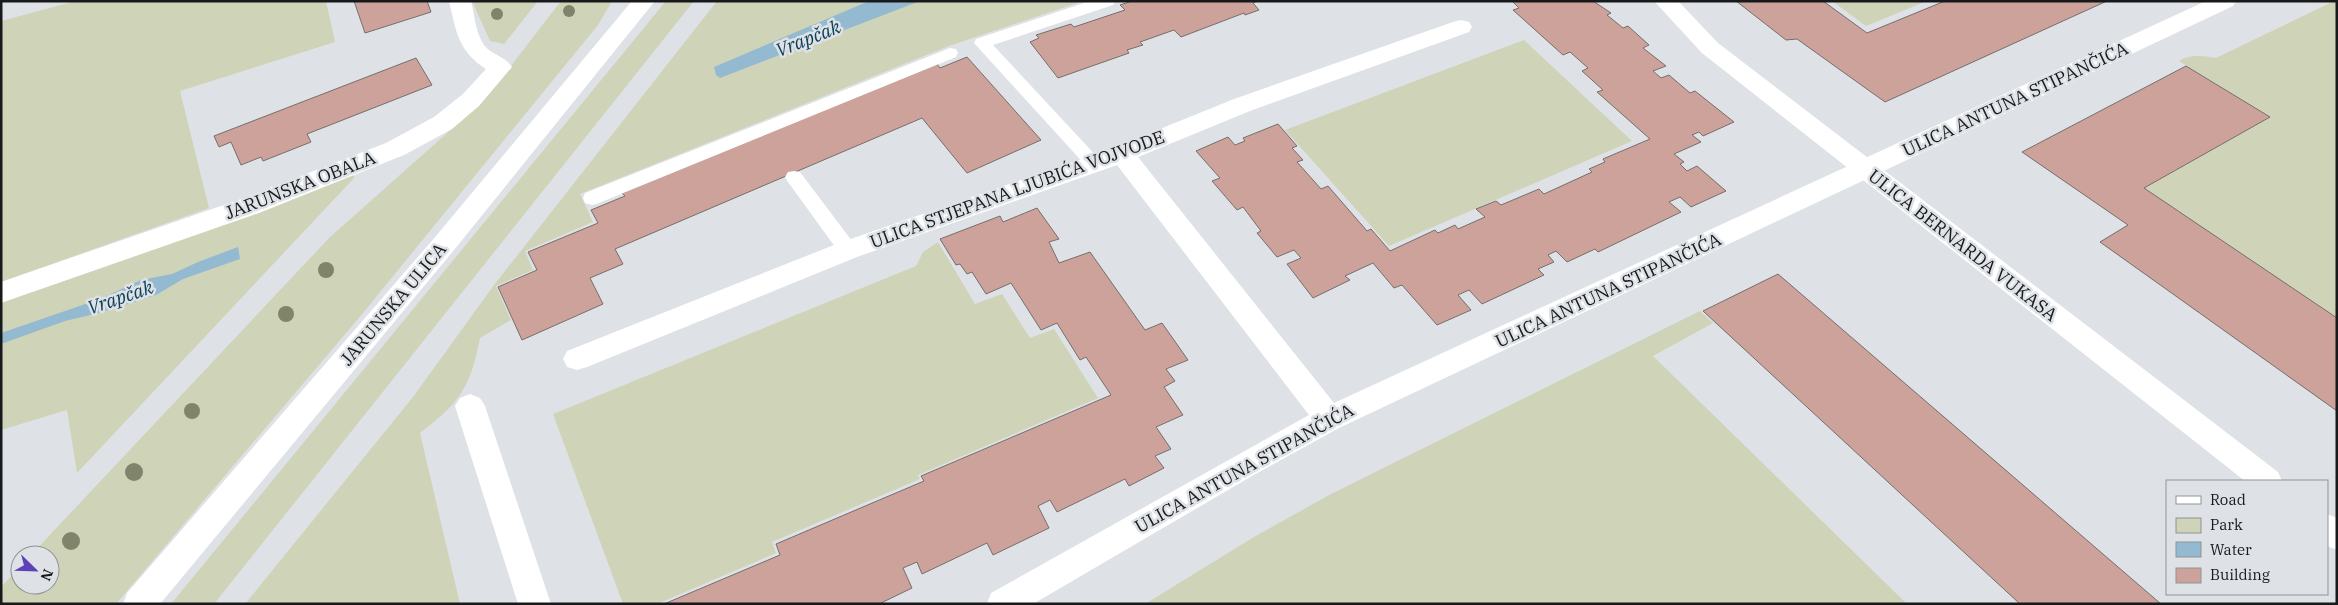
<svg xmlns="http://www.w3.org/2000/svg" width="2338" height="605" viewBox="0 0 2338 605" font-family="'IBM Plex Serif',serif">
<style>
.green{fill:#cfd3b8}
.water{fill:#93bad1}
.building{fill:#cda29a;stroke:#746e6d}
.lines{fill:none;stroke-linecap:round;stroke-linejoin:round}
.lane{fill:#fff;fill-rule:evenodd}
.street{fill:#fff;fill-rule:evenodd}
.secondary{fill:#fff;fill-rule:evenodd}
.tree{fill:#80846b}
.labels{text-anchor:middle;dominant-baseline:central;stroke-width:5;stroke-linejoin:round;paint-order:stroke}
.street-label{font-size:18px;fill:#18191b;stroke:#dee2e6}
.water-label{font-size:19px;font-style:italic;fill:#0d4159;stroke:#dee2e6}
</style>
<rect width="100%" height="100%" fill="#dee2e6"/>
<!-- green -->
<path class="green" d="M76,1H326L335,42L180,91L209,208L1,282V21Z
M472,1H538L504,44L490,41Z
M561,1H612L598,25L363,313L116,604H1V587L20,567V585H50V555H31L329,238L464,118L507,71Z
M666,1H694L214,604H171Z
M717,1H1083L949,46L580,194L593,222L525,251L533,270L496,286L511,320L480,338C470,387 461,402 420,433L460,604H245L413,397L494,285Z
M1832,1H1927L1866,26Z
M2334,1H2337V318L2144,188L2270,117L2179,61C2190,54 2203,56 2216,58Z
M1524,40L1632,141L1389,246L1285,130Z
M349,174L355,177L77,473L67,410L1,430V298Z
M938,242L975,304L1002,294L1030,338L1054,329L1098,398L918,475L920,479L772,542L776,553L657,604H623L553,414L916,266L923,252Z
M1700,311L1713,323L1653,356L1907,604H1145L1254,537L1331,494Z"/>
<!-- water -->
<path class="water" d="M869,1H920L720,78L716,75L714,67Z
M238,247L240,259L183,279L156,295L99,313L65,321L1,344V333L100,299L141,280L172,274L198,262Z"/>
<!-- building -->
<path class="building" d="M354,1H427L431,12L365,33Z
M1132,1H1257L1253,3L1259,10L1245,15L1244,13L1181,37L1174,30L1140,42L1143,45L1127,50L1129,53L1058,78L1030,42L1039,38L1036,35L1071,24L1074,27L1125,10L1120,5Z
M1512,1H1593L1611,13L1607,15L1623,28L1628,26L1649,45L1643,48L1666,66L1653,71L1661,78L1669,75L1690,93L1695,91L1734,122L1703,136L1699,132L1692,135L1701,142L1674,154L1684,162L1680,164L1687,171L1697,166L1726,191L1691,207L1680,197L1669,202L1681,212L1598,252L1595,249L1567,262L1556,251L1548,255L1554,262L1538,269L1544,275L1482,304L1469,290L1458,295L1471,310L1437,325L1402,285L1394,288L1373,263L1345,276L1350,280L1313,298L1287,264L1301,258L1294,250L1277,257L1257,233L1261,231L1243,207L1237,210L1212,181L1220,178L1196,151L1228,137L1235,145L1245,141L1243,138L1278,124L1297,146L1292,148L1303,160L1297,162L1321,189L1328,186L1367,231L1371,229L1390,251L1435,230L1438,233L1455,225L1458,229L1485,217L1476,209L1496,201L1501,205L1539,189L1544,194L1592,172L1589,169L1605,162L1603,159L1650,139L1597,92L1603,90L1582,71L1588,68L1570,52L1563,55L1513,10L1519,8Z
M1736,1H1823L1867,33L1945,1H2107L1885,102L1797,39L1786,40Z
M967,57L1041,140L967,173L922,118L615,249L623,264L590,278L603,304L522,340L498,287L537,270L528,252L598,223L591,210L625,196L622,193L936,63L940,68Z
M416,58L432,85L307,134L311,142L263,161L261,157L241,165L231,142L219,147L214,136Z
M2186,66L2270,117L2144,188L2337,318V411L2100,242L2128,225L2022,152Z
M1037,208L1059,239L1049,242L1059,263L1090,252L1145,330L1162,323L1188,360L1166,369L1175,381L1164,387L1183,415L1156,427L1171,449L1155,456L1164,468L1129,486L1125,479L1057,512L1050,500L1038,506L1049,528L993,555L987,543L922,574L917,562L903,568L912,588L879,604H664L780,555L776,544L924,481L921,476L1111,395L1086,357L1080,360L1057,323L1041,330L1011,283L986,294L972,272L967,274L960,264L956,265L940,239L1000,216L1003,222Z
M1778,274L2161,604H2020L1703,311Z"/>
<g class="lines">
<!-- lane -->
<path class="lane" d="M1090,1H1115L1113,5L993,45L1100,160L1103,164L1100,168L1094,170L1088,168L974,43L976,39Z
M950,48L956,49L958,53L956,57L599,203L592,205L585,203L583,198L585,193Z
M794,171L800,172L855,245L858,250L855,255L848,257L841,255L788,182L785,177L788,172Z"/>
<!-- street -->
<path class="street" d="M449,1H471C475,16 476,40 489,50C497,56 506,58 512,67L479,106L452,129L404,155L259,213L1,303V282L241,199L386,143L434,117L463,94L486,69C458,51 456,31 449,1Z
M2206,1H2236L2233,6L1339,428L1252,476L1033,604H987L991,593L1309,415L1117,165L857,257L587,367L577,370L567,367L563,359L567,351L839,243L1113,148L1234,99L1453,22L1461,20L1469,22L1472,27L1469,32L1250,111L1138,157L1334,403Z
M470,394L480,398L485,406L551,604H518L455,406L460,398Z"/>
<!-- secondary -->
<path class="secondary" d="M632,1H655L454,250L160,604H123L127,593L436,236Z
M1654,1H1678L1718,43L2278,472L2282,481H2245L1702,53Z
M2327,514L2337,518V550L2327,546Z"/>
</g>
<!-- trees -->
<g class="tree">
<circle cx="569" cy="11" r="6"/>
<circle cx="497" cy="14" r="6"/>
<circle cx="326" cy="270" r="8"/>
<circle cx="286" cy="314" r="8"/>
<circle cx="192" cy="411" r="8"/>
<circle cx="134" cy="472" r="9"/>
<circle cx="71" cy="541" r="9"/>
</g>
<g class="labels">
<!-- street labels -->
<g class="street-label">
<text transform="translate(2015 99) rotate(-25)">ULICA ANTUNA STIPANČIĆA</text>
<text transform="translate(300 185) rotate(-21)">JARUNSKA OBALA</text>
<text transform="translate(1017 189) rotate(-20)">ULICA STJEPANA LJUBIĆA VOJVODE</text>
<text transform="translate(1963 245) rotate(38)">ULICA BERNARDA VUKASA</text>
<text transform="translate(1608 290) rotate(-25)">ULICA ANTUNA STIPANČIĆA</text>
<text transform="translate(393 304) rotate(-50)">JARUNSKA ULICA</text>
<text transform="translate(1244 468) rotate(-29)">ULICA ANTUNA STIPANČIĆA</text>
</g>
<!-- water labels -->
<g class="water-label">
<text transform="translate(808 38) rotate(-22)">Vrapčak</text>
<text transform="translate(120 297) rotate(-19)">Vrapčak</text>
</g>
</g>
<!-- border -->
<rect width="2338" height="605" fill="none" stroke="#18191b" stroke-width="5"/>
<!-- legend -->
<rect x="2166" y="480" width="162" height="115" fill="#dee2e6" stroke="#8f9295"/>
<rect x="2176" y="496" width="25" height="8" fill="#ffffff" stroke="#8f9295"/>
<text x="2210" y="505" font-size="15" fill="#18191b">Road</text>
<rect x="2176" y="518" width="25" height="15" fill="#cfd3b8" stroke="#8f9295"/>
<text x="2210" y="530" font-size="15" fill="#18191b">Park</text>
<rect x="2176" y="542" width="25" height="15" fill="#93bad1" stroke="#8f9295"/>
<text x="2210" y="555" font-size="15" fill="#18191b">Water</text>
<rect x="2176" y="568" width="25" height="15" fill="#cda29a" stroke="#8f9295"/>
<text x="2210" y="580" font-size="15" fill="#18191b">Building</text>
<!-- north arrow -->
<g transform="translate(35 570) rotate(113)"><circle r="24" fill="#dee2e6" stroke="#8f9295"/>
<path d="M0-4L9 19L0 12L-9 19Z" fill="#5d41b9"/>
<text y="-8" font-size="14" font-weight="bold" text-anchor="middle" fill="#18191b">N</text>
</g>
</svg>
